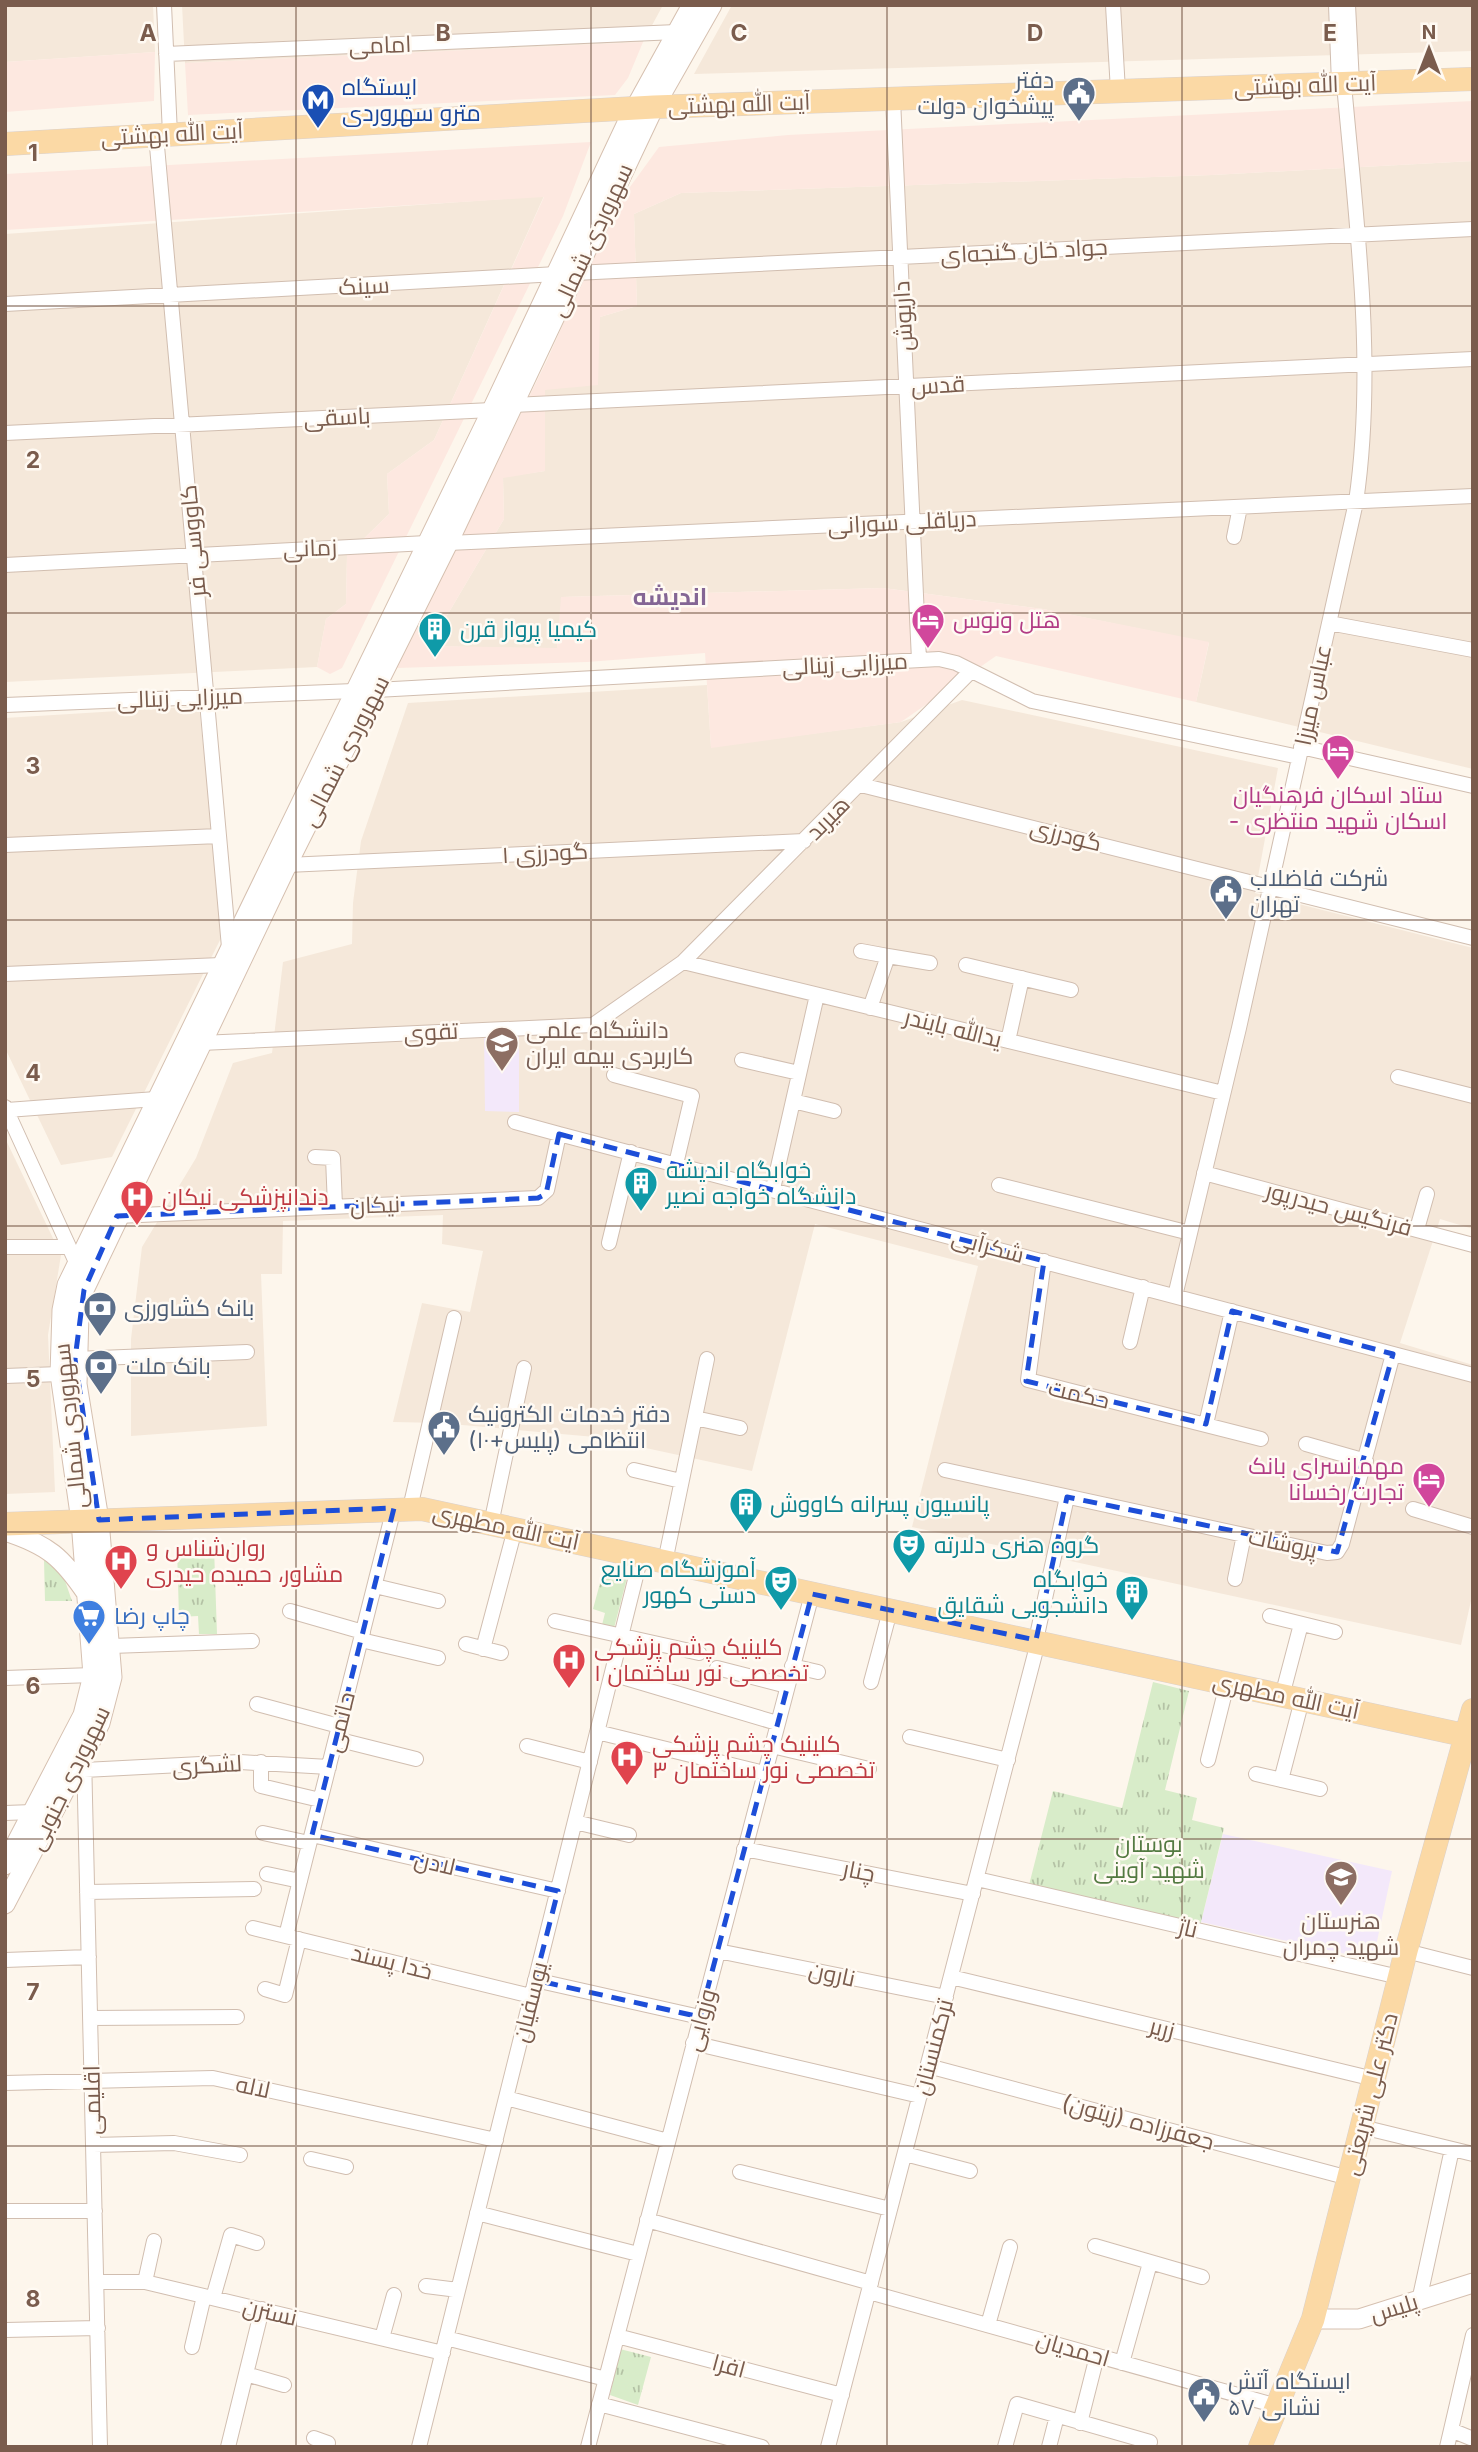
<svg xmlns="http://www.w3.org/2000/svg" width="1478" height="2452" viewBox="0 0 1478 2452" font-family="Inter,Cairo,sans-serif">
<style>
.residential{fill:#f5e8da}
.commercial{fill:#fde8e0}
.education{fill:#f3e8fa}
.grass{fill:url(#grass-tufts)}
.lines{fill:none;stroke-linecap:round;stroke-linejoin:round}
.minor-casing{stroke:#d1beb0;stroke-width:16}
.secondary-casing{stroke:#d6c0b0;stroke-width:21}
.primary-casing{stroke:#dad1cd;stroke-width:24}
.minor{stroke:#fff;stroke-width:14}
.secondary{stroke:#fff;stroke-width:19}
.primary{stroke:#fbd9a5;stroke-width:23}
.marked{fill:none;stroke:#1d4ed8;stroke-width:5;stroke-dasharray:14 9;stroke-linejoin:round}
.grid{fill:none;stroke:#7a5c4d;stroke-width:2;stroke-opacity:0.55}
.labels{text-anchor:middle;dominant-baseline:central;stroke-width:5;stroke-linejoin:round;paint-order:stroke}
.street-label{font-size:23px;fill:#7a5c4d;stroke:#fffaf3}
.service-label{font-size:23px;fill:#4e5e75;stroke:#fffaf3;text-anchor:start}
.transit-label{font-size:23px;fill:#164399;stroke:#fffaf3;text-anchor:start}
.hotel-label{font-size:23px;fill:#b23c85;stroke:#fffaf3;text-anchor:start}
.culture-label{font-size:23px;fill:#0d838f;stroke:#fffaf3;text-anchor:start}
.education-label{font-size:23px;fill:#785e54;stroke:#fffaf3;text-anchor:start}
.health-label{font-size:23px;fill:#be3a42;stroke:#fffaf3;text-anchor:start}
.shop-label{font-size:23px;fill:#366cbe;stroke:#fffaf3;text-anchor:start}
.park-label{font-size:23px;fill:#537a41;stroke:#fffaf3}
.neighbourhood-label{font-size:24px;font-weight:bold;fill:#846695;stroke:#fffaf3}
.grid-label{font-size:23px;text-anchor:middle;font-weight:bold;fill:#7a5c4d;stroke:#fffaf3;stroke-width:5;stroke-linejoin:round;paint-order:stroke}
</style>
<defs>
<pattern id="grass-tufts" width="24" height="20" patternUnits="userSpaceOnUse" patternTransform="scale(1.75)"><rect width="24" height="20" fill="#d8ecc9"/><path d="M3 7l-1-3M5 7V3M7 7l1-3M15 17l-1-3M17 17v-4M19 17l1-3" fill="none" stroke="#b4c2a5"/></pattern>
</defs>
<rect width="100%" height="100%" fill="#fdf6ec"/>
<!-- residential -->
<path class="residential" d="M5,5H153L155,52L5,62Z
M182,5H663L643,42L185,63Z
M732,5H1473V51L694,74Z
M1473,161V769L1196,702L1209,643L1043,609L883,588L562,597L557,649L429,646L504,519L503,477L545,471V389L600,317L637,306L634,214L681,193L1212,175Z
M544,196L434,440L387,474L389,514L347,555L346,604L326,619L317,667L5,682V234Z
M707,685L711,747L901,722L962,700L1278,768L1255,893L1473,948V1229L1440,1219L1400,1343L1473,1365V1592L1461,1645L912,1527L978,1266L815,1224L752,1471L595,1437L440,1423L393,1422L422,1303L470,1312L483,1251L442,1244L443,1215L283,1221L282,1274H261L267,1426L131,1436V1339L142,1247L196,1158L233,1063L272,1053L283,962L352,944L353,903L361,841L408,703Z
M199,706L223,934L112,1157L61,1165L5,1048V718Z
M5,1138L61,1255L48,1335L55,1492L5,1494Z"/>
<!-- commercial -->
<path class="commercial" d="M643,42L628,78L615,95L188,115L185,63Z
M155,52L154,101L5,112V62Z
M1473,101V161L1212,175L681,193L634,214L637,306L600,317L598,385L545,390V471L503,478L504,519L429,646L557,648L561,597L883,588L1043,609L1209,642L1196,702L996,656L901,722L711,748L705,653L587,662L397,668L548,358L614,209L659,147L788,135Z
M591,142L563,216L342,668L330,674L317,667L326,619L346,604L347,555L389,514L387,474L434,440L544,197L5,230V174Z"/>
<!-- education -->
<path class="education" d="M519,1033V1112L485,1111L484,1034Z
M1223,1834L1392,1871L1373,1960L1201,1922Z"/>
<!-- grass -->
<path class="grass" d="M214,1547L217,1634H199L198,1616L179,1617L177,1548Z
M44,1560L63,1575L72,1601H45Z
M603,1572L627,1578L613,1632L601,1629L605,1613L593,1609Z
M1153,1682L1189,1691L1165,1790L1197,1798L1192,1820L1224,1828L1200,1926L1029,1885L1053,1791L1122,1808Z
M620,2349L651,2357L638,2405L610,2395Z"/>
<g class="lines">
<defs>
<path id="minor" d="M164,5L170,134
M1113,5L1118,91
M1336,5L1339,84
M1348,5L1352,83
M166,54L677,32
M893,99L919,660
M156,135L229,947
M575,273L1473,229
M5,304L557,274
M513,405L1473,359
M5,433L492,410
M1234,537L1240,507
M448,543L1473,496
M5,565L427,543
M1329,623L1473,650
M376,690L939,659L956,663L1032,701L1299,757
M5,705L354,691
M1301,747L1473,786
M861,785L1473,938
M5,845L219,836
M287,865L804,841
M861,951L888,956
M683,962L1223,1093
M966,965L1071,990
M5,974L221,965
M870,1008L888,956L930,963
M1008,1041L1022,978
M201,1043L593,1025L683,962L971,671
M742,1060L799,1073
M614,1075L692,1096L676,1164
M1398,1077L1473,1096
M793,1101L834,1111
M5,1107L76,1262
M7,1110L156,1099
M515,1122L559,1134
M315,1157L333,1158L335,1206
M1204,1173L1473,1245
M999,1185L1190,1233
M773,1189L817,995
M117,1216L538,1198L547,1190L559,1134L1473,1375
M1417,1229L1427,1194
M609,1243L631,1152
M5,1247H69
M1044,1261L1028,1380L1261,1439
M1175,1296L1239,1028L1356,502C1376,364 1356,221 1344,84
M1130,1342L1143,1287
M75,1359L247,1352
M5,1376L60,1374
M695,1418L740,1428
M1206,1424L1232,1311
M1306,1444L1366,1461
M634,1470L681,1481
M945,1470L1327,1553L1337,1552L1342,1544L1393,1354
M410,1508L454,1318
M1413,1509L1473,1527
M491,1524L524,1368
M665,1562L707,1359
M1235,1579L1244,1535
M375,1586L438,1601
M290,1611L363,1632
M1270,1616L1335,1632
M555,1621L699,1653
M361,1640L438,1658
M1036,1640L1067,1497
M466,1644L501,1653
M111,1646L252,1641
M483,1649L515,1529
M792,1666L818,1672
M717,1668L787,1686
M612,1674L777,1723
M5,1678L93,1675
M871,1682L890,1611
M1282,1696L1301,1624
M257,1704L339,1726
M597,1732L764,1773
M910,1737L1008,1760
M336,1739L416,1759
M527,1746L590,1762
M772,1746L869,1769
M84,1755L100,2447
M1208,1760L1227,1684
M261,1762V1786L320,1800
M84,1770L240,1762L329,1767
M1256,1774L1320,1789
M1281,1780L1302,1700
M5,1813L33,1812
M575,1822L629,1835
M263,1833L309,1843
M312,1835L558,1891
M744,1849L973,1894
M267,1874L300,1881
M977,1879L1399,1977
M87,1892L254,1889
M253,1928L531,1996
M286,1936L394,1508
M718,1951L946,1997
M1406,1951L1473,1968
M5,1960L89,1957
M951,1977L1374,2079
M535,1980L700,2017
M265,1989L285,1995L299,1939
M90,2018L237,2017
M693,2043L920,2096
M928,2066L1349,2178
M5,2083L213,2078L496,2140
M506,2098L668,2141
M1362,2127L1473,2154
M93,2145L174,2143L240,2155
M905,2154L970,2171
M311,2159L346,2167
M740,2172L890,2209
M5,2211H95
M477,2213L638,2254
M647,2220L871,2283
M1095,2246L1202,2277
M97,2282H145L443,2353
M145,2282L154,2241
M426,2286L458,2290
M869,2292L1277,2406
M213,2298L231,2235L257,2243
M1419,2301L1452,2149
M988,2325L1010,2247
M5,2330L98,2328
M617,2336L842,2395
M382,2338L394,2295
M446,2338L606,2379
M192,2347L204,2296
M1122,2363L1150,2263
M246,2374L284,2385
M599,2404L762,2447
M1080,2423L1097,2356
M1451,2430L1473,2439
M314,2438L328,2443L327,2447
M228,2447L262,2309
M419,2447L641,1556
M588,2447L812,1594
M828,2447L1037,1646
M1005,2447L1017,2404L1150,2442
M1049,2447L1057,2416
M1447,2447L1473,2335"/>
<path id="secondary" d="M5,1531C48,1545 62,1557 87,1594
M5,1865L83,1715L93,1675L81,1521L60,1374L62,1310L67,1285L492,410L628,121L692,5
M5,1904L100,1723L112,1677L99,1520L77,1384L79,1314L84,1290L287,865L448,543L654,107L712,5
M1313,2319H1359L1473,2283"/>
<path id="primary" d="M5,144L654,107L1473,79
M5,1524L422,1509L1473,1737
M1260,2447L1313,2319L1406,1951L1473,1710"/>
</defs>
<!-- minor casing -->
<use href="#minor" class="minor-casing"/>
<!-- secondary casing -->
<use href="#secondary" class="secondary-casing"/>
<!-- primary casing -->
<use href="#primary" class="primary-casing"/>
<!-- minor -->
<use href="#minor" class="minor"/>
<!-- secondary -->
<use href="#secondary" class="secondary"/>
<!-- primary -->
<use href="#primary" class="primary"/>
</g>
<!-- marked area -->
<path class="marked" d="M559,1134L1044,1261L1026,1381L1206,1424L1232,1311L1393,1354L1337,1552L1067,1497L1036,1640L812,1594L700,2017L535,1980L558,1891L312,1835L394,1508L99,1520L75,1359L84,1290L117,1216L538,1198L546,1194Z"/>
<!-- grid -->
<path class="grid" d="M296,5V2447M591,5V2447M887,5V2447M1182,5V2447M5,306H1473M5,613H1473M5,920H1473M5,1226H1473M5,1532H1473M5,1839H1473M5,2146H1473"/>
<!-- icons -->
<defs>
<symbol id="civic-pin" viewBox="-11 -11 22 30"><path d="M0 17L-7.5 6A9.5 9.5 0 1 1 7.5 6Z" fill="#5c6f8a" stroke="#fffaf3"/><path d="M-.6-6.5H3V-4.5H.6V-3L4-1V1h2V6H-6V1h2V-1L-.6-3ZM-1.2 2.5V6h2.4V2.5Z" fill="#fff"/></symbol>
<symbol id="metro-pin" viewBox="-11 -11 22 30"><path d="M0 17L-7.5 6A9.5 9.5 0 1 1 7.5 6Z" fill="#1a4fb4" stroke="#fffaf3"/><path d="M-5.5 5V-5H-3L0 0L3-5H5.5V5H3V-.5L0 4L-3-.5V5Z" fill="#fff"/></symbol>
<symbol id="hotel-pin" viewBox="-11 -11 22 30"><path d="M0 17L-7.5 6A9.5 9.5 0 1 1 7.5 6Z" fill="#d1479c" stroke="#fffaf3"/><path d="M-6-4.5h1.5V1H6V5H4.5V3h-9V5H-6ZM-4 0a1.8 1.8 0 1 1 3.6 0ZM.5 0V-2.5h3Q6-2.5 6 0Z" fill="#fff"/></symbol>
<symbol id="building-pin" viewBox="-11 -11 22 30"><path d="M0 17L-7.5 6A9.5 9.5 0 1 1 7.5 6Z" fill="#0f9aa8" stroke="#fffaf3"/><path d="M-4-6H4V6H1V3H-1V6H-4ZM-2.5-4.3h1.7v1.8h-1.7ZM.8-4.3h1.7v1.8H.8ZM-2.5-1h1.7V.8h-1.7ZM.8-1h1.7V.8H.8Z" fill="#fff"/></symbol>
<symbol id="university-pin" viewBox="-11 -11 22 30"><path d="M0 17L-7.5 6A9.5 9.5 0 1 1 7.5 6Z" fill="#8d6e63" stroke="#fffaf3"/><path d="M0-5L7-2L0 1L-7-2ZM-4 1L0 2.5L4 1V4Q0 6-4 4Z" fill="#fff"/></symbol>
<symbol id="hospital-pin" viewBox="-11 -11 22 30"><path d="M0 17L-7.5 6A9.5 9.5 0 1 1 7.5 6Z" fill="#e0444e" stroke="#fffaf3"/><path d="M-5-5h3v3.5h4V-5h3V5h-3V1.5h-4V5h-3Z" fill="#fff"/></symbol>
<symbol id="bank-pin" viewBox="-11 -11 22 30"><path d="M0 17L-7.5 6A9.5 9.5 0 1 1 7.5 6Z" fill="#5c6f8a" stroke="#fffaf3"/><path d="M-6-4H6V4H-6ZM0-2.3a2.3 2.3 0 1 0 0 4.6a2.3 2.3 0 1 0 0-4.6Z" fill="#fff"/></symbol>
<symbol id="theatre-pin" viewBox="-11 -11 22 30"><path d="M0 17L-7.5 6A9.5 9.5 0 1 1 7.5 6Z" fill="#0f9aa8" stroke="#fffaf3"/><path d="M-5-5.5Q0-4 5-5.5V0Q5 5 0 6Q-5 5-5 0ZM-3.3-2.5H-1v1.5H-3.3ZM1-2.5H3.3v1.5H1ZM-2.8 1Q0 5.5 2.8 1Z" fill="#fff"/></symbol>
<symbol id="supermarket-pin" viewBox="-11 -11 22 30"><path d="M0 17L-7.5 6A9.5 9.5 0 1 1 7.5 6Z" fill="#3f7fe0" stroke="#fffaf3"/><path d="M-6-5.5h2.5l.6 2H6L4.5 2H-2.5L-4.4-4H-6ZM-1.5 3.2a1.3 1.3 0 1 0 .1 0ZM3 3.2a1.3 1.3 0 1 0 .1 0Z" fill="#fff"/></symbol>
<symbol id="school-pin" viewBox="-11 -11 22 30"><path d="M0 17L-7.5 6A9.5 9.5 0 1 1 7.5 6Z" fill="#8d6e63" stroke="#fffaf3"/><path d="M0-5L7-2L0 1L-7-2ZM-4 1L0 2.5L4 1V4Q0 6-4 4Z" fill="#fff"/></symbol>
</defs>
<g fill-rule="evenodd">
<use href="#civic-pin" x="1060" y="74" width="38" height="52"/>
<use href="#metro-pin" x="299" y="81" width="38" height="52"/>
<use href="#hotel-pin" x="909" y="601" width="38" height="52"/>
<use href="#building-pin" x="416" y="610" width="38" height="52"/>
<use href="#hotel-pin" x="1319" y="732" width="38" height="52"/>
<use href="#civic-pin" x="1207" y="872" width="38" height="52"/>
<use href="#university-pin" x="483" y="1024" width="38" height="52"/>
<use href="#building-pin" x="622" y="1164" width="38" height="52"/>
<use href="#hospital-pin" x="118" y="1178" width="38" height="52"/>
<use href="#bank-pin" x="81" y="1289" width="38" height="52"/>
<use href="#bank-pin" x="82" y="1347" width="38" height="52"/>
<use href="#civic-pin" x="425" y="1408" width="38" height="52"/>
<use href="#hotel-pin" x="1410" y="1460" width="38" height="52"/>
<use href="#building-pin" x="727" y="1485" width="38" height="52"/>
<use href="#theatre-pin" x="890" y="1526" width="38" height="52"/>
<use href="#hospital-pin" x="102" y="1542" width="38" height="52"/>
<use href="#theatre-pin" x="762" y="1563" width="38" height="52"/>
<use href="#building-pin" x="1113" y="1573" width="38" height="52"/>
<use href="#supermarket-pin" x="70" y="1597" width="38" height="52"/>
<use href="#hospital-pin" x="550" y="1641" width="38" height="52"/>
<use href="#hospital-pin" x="608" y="1738" width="38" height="52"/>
<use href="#school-pin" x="1322" y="1858" width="38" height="52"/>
<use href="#civic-pin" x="1185" y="2375" width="38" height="52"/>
</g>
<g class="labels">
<!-- street labels -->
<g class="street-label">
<text transform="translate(380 45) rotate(-2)">امامی</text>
<text transform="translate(1305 85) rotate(-2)">آیت الله بهشتی</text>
<text transform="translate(739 104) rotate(-2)">آیت الله بهشتی</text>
<text transform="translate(172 134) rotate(-3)">آیت الله بهشتی</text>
<text transform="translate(591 240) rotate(-65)">سهروردی شمالی</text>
<text transform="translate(1024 251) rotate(-3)">جواد خان گنجه‌ای</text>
<text transform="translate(364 286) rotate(-3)">سینک</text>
<text transform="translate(903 316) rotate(-93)">داریوش</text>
<text transform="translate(938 385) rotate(-3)">قدس</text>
<text transform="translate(337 417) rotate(-3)">باسقی</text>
<text transform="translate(902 522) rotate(-3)">دریاقلی سورانی</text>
<text transform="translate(193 541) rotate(-95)">کاووسی فر</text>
<text transform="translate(310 548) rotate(-2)">زمانی</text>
<text transform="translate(845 664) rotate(-3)">میرزایی زینالی</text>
<text transform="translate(1313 695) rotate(-78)">عباس میرزا</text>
<text transform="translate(180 698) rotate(-2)">میرزایی زینالی</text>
<text transform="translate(345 751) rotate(-63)">سهروردی شمالی</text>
<text transform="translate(828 818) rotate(-45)">هیربد</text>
<text transform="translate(1066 835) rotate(14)">گودرزی</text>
<text transform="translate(545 853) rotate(-3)">گودرزی ۱</text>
<text transform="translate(953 1028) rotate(14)">یدالله بایندر</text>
<text transform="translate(431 1032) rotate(-3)">تقوی</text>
<text transform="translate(375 1205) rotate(-2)">نیکان</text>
<text transform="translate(1339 1209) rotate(15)">فرنگیس حیدرپور</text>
<text transform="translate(988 1246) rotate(15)">شکرآبی</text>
<text transform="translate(1079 1394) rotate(13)">حکمت</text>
<text transform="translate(70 1426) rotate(-96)">سهروردی شمالی</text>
<text transform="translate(506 1527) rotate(12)">آیت الله مطهری</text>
<text transform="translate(1283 1543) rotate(12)">پروشات</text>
<text transform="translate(1286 1696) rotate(12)">آیت الله مطهری</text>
<text transform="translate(340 1722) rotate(-76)">حاتمی</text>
<text transform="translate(207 1765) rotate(-3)">لشگری</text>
<text transform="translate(69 1778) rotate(-64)">سهروردی جنوبی</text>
<text transform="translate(435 1863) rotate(13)">لادن</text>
<text transform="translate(859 1871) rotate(11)">چنار</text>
<text transform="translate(1188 1928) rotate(13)">ناژ</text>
<text transform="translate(392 1962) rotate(14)">خدا پسند</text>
<text transform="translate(832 1974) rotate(12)">نارون</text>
<text transform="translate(530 2002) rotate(-76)">یوسفیان</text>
<text transform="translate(700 2020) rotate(-75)">وزوایی</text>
<text transform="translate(1162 2028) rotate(14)">زریر</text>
<text transform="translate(933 2047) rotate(-75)">ترکمنستان</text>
<text transform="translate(253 2087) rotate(12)">لاله</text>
<text transform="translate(1370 2094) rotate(-76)">دکتر علی شریعتی</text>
<text transform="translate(92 2100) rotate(-91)">اقلیمی</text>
<text transform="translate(1138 2122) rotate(15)">جعفرزاده (زیتون)</text>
<text transform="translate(1394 2308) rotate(-17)">پلیس</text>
<text transform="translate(270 2312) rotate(13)">نسترن</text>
<text transform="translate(1073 2349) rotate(16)">احمدیان</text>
<text transform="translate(729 2366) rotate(15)">افرا</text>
</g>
<!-- service labels -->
<g class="service-label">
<text x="1054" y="80" text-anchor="end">دفتر<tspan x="1054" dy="26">پیشخوان دولت</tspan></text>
<text x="1250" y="878">شرکت فاضلاب<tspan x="1250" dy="26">تهران</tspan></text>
<text x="124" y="1308">بانک کشاورزی</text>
<text x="126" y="1366">بانک ملت</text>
<text x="468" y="1414">دفتر خدمات الکترونیک<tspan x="468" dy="26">انتظامی (پلیس+۱۰)</tspan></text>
<text x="1228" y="2381">ایستگاه آتش<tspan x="1228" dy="26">نشانی ۵۷</tspan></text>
</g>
<!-- transit labels -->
<g class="transit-label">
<text x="342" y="87">ایستگاه<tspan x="342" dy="26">مترو سهروردی</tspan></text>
</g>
<!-- hotel labels -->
<g class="hotel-label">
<text x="953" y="620">هتل ونوس</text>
<text x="1338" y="795" text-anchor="middle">ستاد اسکان فرهنگیان<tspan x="1338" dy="26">- اسکان شهید منتظری</tspan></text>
<text x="1404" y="1466" text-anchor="end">مهمانسرای بانک<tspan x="1404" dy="26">تجارت رخسانا</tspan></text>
</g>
<!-- culture labels -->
<g class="culture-label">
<text x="460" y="629">کیمیا پرواز قرن</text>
<text x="666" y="1170">خوابگاه اندیشه<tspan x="666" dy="26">دانشگاه خواجه نصیر</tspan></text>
<text x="770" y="1504">پانسیون پسرانه کاووش</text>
<text x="934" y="1545">گروه هنری دلارته</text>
<text x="756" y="1569" text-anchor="end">آموزشگاه صنایع<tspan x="756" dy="26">دستی کهور</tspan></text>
<text x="1108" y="1579" text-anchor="end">خوابگاه<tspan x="1108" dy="26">دانشجویی شقایق</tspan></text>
</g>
<!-- education labels -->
<g class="education-label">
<text x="526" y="1030">دانشگاه علمی<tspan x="526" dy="26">کاربردی بیمه ایران</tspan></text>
<text x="1341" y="1921" text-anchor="middle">هنرستان<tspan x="1341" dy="26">شهید چمران</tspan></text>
</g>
<!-- health labels -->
<g class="health-label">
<text x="162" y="1197">دندانپزشکی نیکان</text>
<text x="146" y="1548">روان‌شناس و<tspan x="146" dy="26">مشاور، حمیده حیدری</tspan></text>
<text x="594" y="1647">کلینیک چشم پزشکی<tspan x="594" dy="26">تخصصی نور ساختمان ۱</tspan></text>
<text x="652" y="1744">کلینیک چشم پزشکی<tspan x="652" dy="26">تخصصی نور ساختمان ۳</tspan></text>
</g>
<!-- shop labels -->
<g class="shop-label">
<text x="114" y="1616">چاپ رضا</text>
</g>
<!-- park labels -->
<g class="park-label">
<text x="1149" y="1844">بوستان<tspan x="1149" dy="26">شهید آوینی</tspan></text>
</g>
<!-- neighbourhood labels -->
<g class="neighbourhood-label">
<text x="670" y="596">اندیشه</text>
</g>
</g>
<g class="grid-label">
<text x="148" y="41">A</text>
<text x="443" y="41">B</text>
<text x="739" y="41">C</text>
<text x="1035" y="41">D</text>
<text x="1330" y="41">E</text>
<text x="33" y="161">1</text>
<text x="33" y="468">2</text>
<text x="33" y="774">3</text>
<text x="33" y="1081">4</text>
<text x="33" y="1387">5</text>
<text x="33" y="1694">6</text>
<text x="33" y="2000">7</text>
<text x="33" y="2307">8</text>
</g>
<!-- border -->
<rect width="1478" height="2452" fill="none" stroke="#7a5c4d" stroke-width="14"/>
<!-- north arrow -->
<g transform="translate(1429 49)" stroke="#fffaf3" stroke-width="5" paint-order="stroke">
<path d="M0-5L12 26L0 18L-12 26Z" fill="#7a5c4d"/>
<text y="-10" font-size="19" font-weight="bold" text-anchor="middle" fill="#7a5c4d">N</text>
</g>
</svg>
